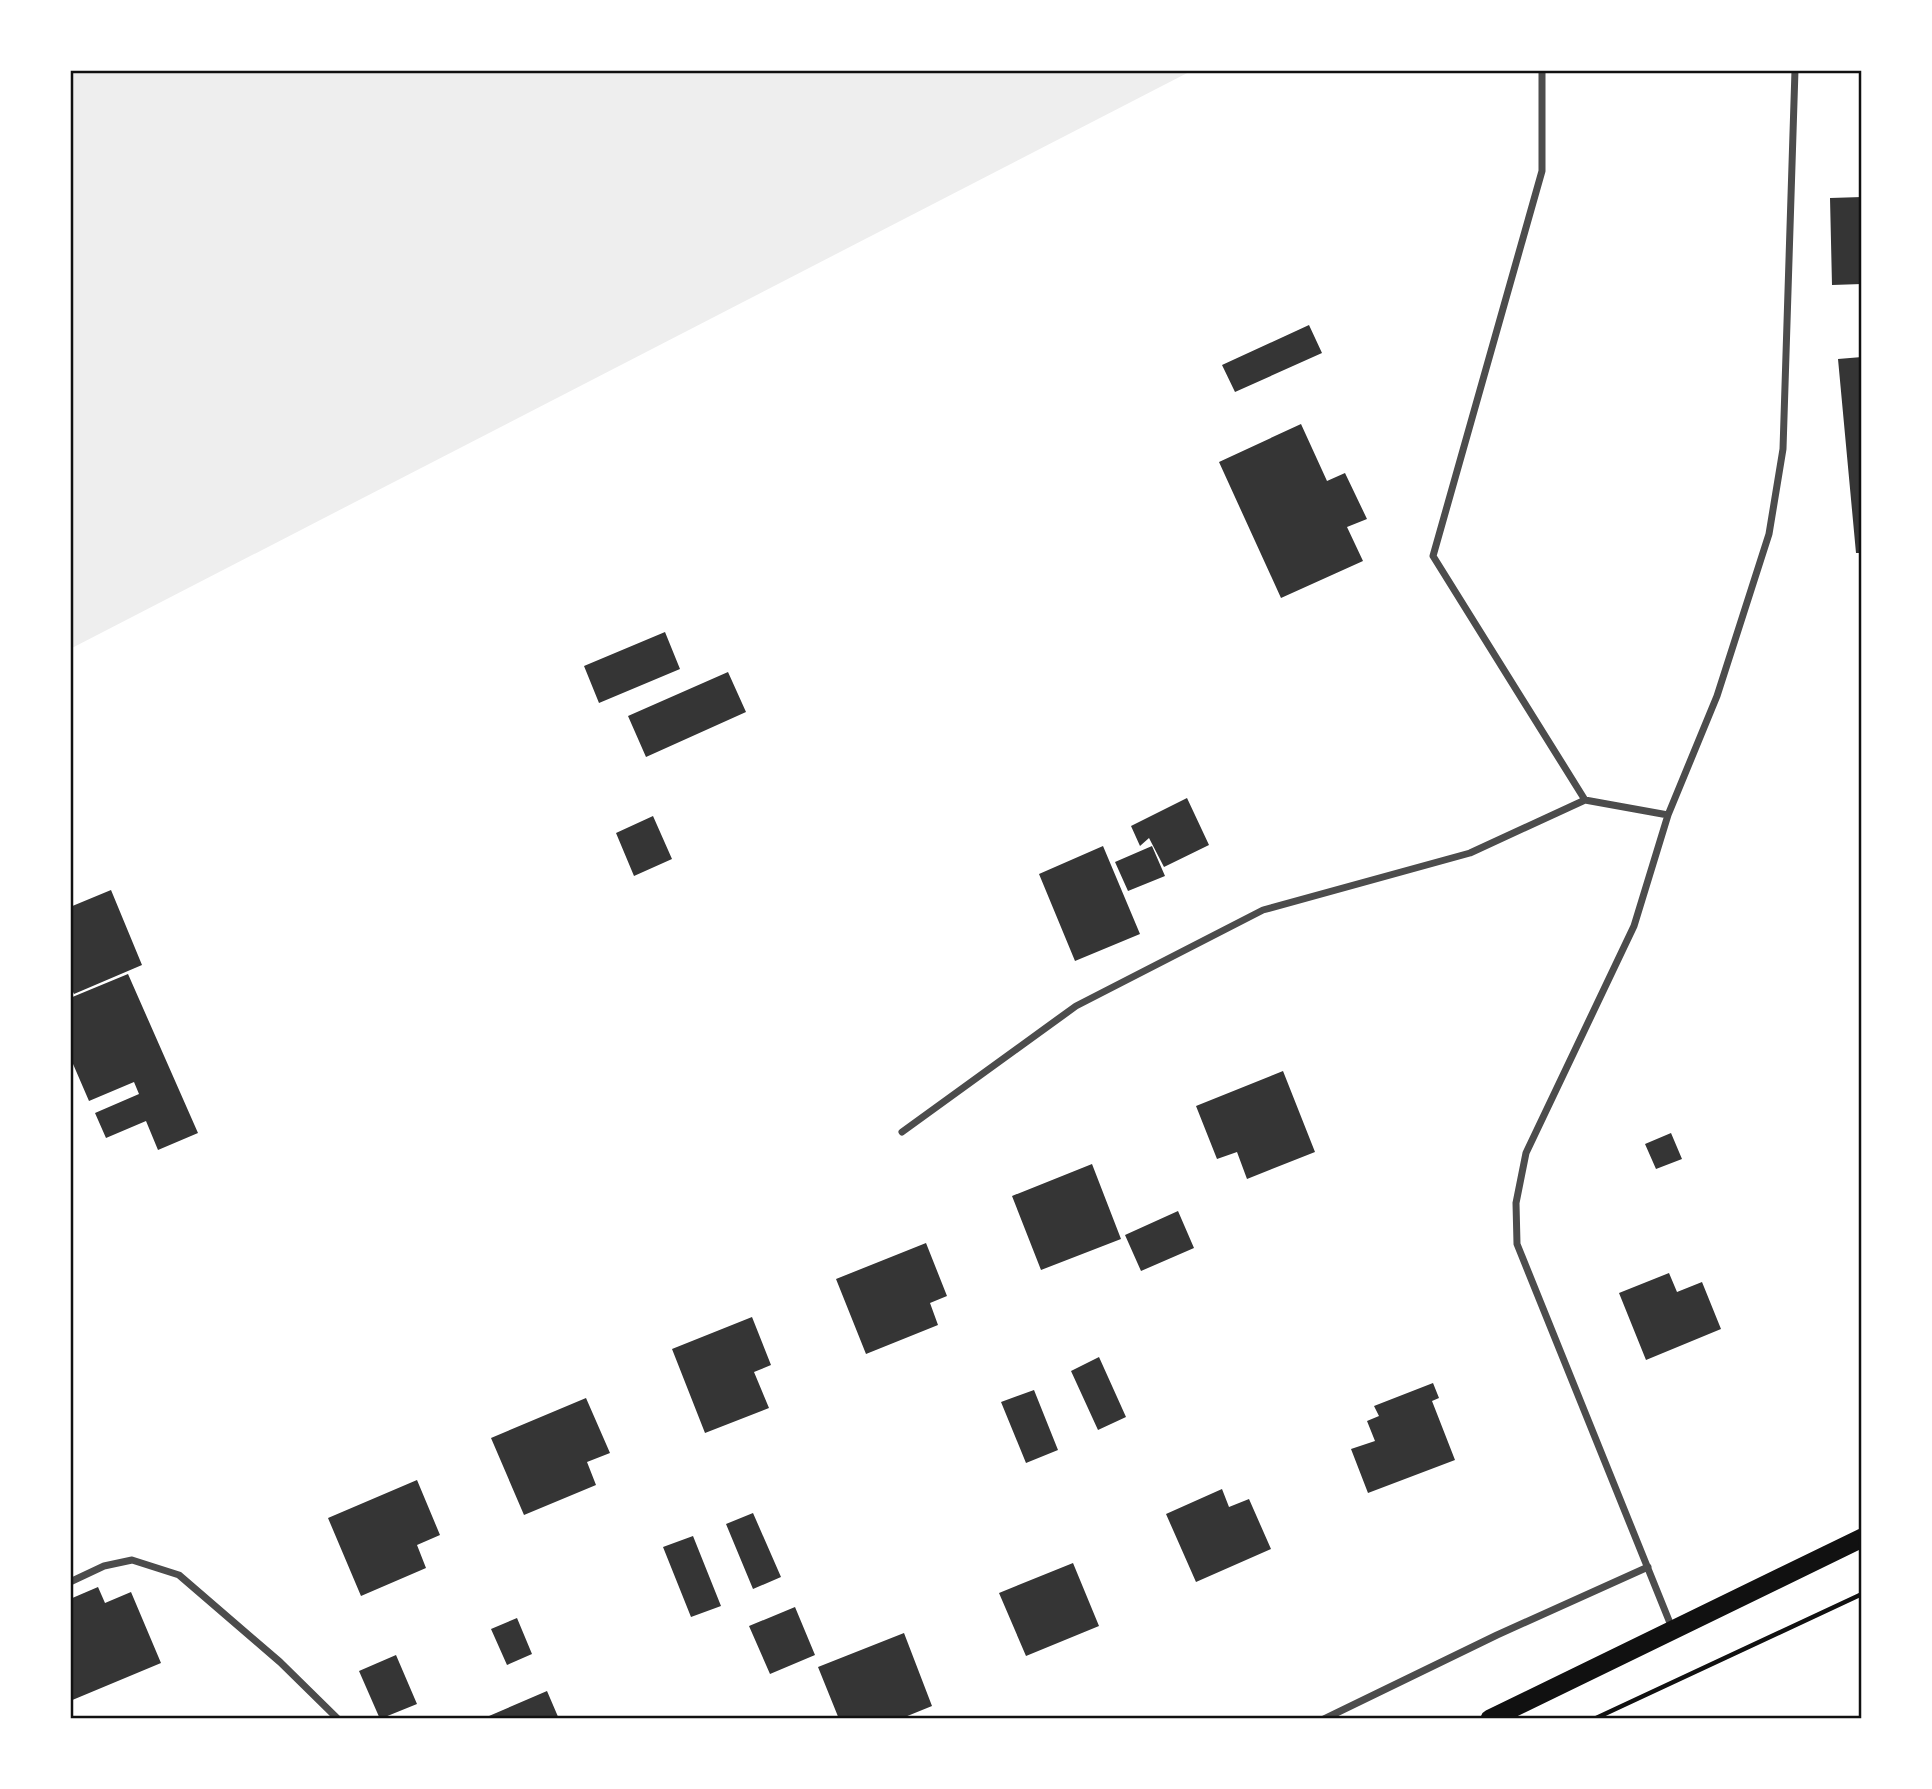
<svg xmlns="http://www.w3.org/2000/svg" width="1932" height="1789" viewBox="0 0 1932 1789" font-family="Overpass,sans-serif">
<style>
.green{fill:#eee}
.building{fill:#353535}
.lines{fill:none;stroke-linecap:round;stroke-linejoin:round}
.path{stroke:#111;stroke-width:4.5}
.minor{stroke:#4c4c4c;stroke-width:7}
.trunk{stroke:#111;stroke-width:19}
.neatline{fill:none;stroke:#111;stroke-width:2.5}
</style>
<rect width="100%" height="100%" fill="#fff"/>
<!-- green -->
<path class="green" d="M70,70H1193L70,649Z"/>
<!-- building -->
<path class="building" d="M1862,197V284L1832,285L1830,198Z
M1309,325L1322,353L1235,392L1222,365Z
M1862,357V553H1856L1838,359Z
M1301,424L1327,481L1345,473L1367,519L1347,527L1363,561L1281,598L1219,462Z
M665,632L680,669L599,703L584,666Z
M728,672L746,712L646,757L628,716Z
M1187,798L1209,845L1164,867L1149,838L1140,846L1131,826Z
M653,816L672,859L634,876L616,833Z
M1103,846L1140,934L1075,961L1039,874Z
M1152,846L1165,876L1128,891L1115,862Z
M111,890L142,965L74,994L70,986V907Z
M128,974L198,1133L158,1150L146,1121L106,1138L95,1113L139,1094L134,1082L89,1101L70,1057V998Z
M1283,1071L1315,1152L1247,1179L1237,1152L1217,1159L1196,1106Z
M1671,1133L1682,1159L1656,1169L1645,1144Z
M1092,1164L1121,1239L1041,1270L1012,1196Z
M1178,1211L1194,1248L1141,1271L1125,1235Z
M926,1243L947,1296L930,1303L938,1325L866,1354L836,1279Z
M1669,1273L1677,1292L1702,1282L1721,1329L1646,1360L1619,1293Z
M752,1317L771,1365L754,1372L769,1408L705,1433L672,1349Z
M1099,1357L1126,1417L1098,1430L1071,1371Z
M1433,1383L1439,1398L1432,1401L1455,1460L1368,1493L1351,1449L1375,1441L1367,1421L1379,1416L1374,1406Z
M1034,1390L1058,1450L1026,1463L1001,1402Z
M586,1398L610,1453L587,1462L596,1485L524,1515L491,1438Z
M417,1480L440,1535L417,1545L426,1568L361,1596L328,1518Z
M1222,1489L1229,1507L1249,1499L1271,1549L1196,1582L1166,1514Z
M753,1513L781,1577L753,1589L726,1524Z
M693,1536L721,1606L691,1617L663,1547Z
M1073,1563L1099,1626L1026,1656L999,1593Z
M98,1587L105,1603L131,1592L161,1663L70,1701V1599Z
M795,1607L815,1655L770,1674L749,1626Z
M517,1618L532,1654L507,1665L491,1629Z
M904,1633L932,1706L900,1719H839L818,1667Z
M396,1655L417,1704L380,1719L359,1671Z
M547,1691L559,1719H482Z"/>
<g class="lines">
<!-- path -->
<path class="path" d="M1594,1719L1862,1594"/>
<!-- minor -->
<path class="minor" d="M1542,70V171L1433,556L1585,800L1668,815
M902,1132L1076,1006L1263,910L1470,853L1585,800
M70,1582L104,1566L132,1560L179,1575L280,1662L338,1719
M1672,1628L1517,1244L1516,1203L1526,1153L1634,926L1668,815L1717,696L1769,534L1783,449L1795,70
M1324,1719L1497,1635L1648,1567"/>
<!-- trunk -->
<path class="trunk" d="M1490,1719L1862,1538"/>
</g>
<!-- border -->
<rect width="1932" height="1789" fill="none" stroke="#ffffff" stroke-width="144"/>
<rect x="72" y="72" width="1788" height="1645" class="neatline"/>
</svg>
